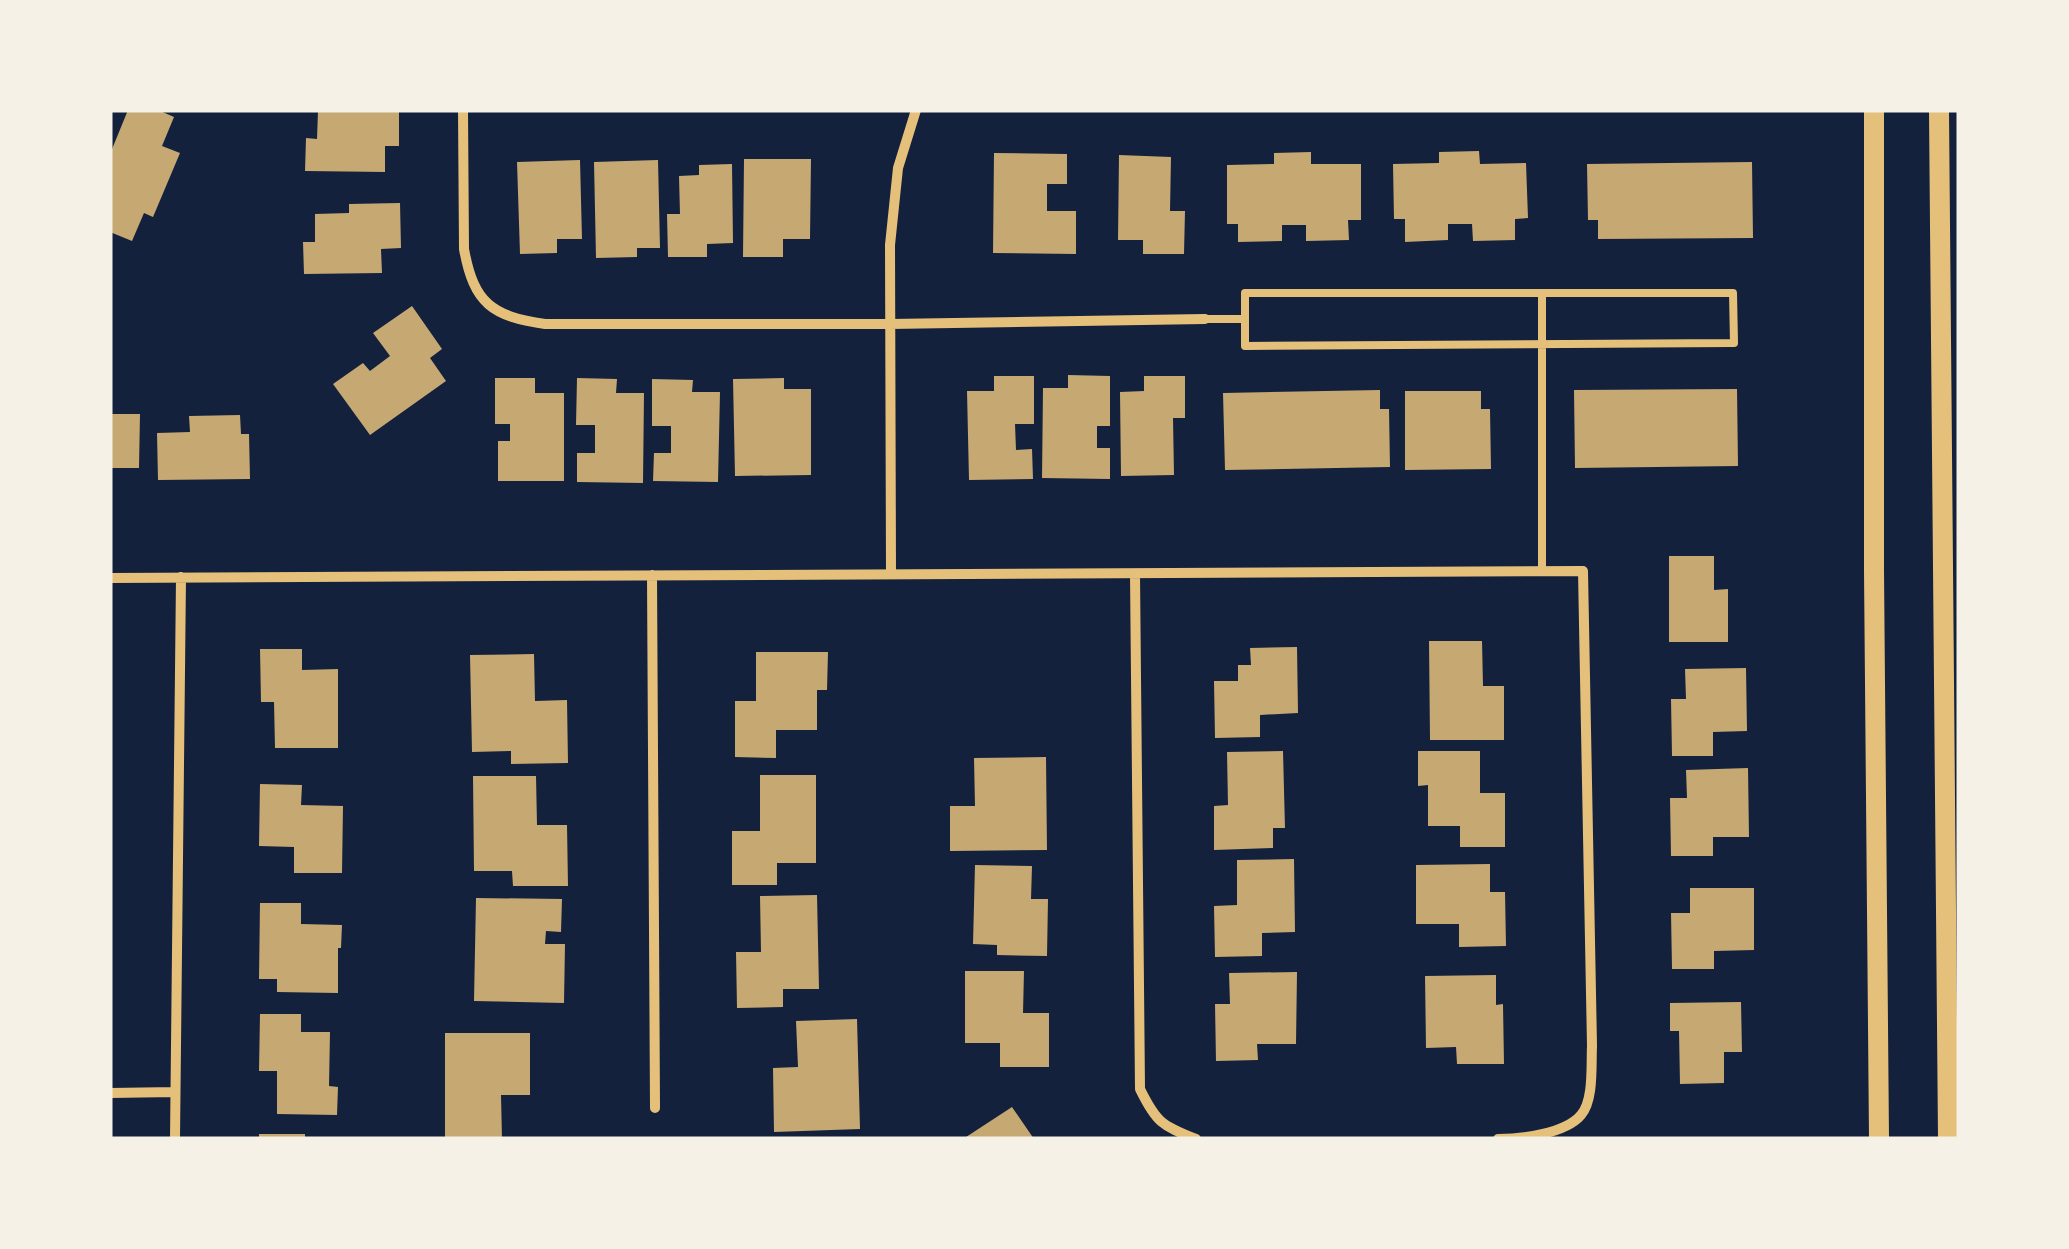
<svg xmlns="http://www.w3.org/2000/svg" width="2069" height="1249" viewBox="0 0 2069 1249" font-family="Poppins,sans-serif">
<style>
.building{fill:#c6a872}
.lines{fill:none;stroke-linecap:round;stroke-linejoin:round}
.service{stroke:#e5c07b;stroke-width:8}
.minor{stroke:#e5c07b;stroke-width:10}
.secondary{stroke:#e5c07b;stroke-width:20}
</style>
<rect width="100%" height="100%" fill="#14213d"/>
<!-- building -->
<path class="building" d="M128,110H158L174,117L162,146L180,153L153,217L144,213L132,241L110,232V154Z
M356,110H399V146H385V172L305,171L306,138L317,139L318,111Z
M1479,151L1480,164L1526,163L1528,218L1515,219V240L1473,241L1472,224H1448V240L1405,242V219H1394L1393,164L1439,163V152Z
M1311,152V164H1361V220H1348L1349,240L1306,241V225H1282V241L1238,242V224H1227V165L1274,164V153Z
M994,153L1067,154V184H1047V211H1076V254L993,253Z
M1119,155L1171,157L1170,211H1185L1184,254H1143V240H1118Z
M744,159H811L810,239H783V257H743Z
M580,160L582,239H557V253L520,254L517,162Z
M658,160L660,248H637V257L596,258L594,162Z
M1752,162L1753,238L1598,239V220H1588L1587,164Z
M732,164L733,243L707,244V257H668L667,214H680L679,176L699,175V165Z
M400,203L401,248L381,249L382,273L304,274L303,242H315V214L349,213V204Z
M412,306L442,349L430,358L446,381L370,435L333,384L363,363L370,371L390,356L373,333Z
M1068,375L1110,376V426H1097V448H1110V479L1042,478L1043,388H1068Z
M994,376H1034V424H1015L1016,450L1032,449L1033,479L969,480L967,391H994Z
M1144,376H1185V418H1173L1174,475L1121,476L1120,392L1144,391Z
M495,378H535V393H564V481H498V441H510V424H495Z
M577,378L617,379L616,393H644L643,483L577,482V453H595V425H576Z
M784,378V389H811V475L735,476L733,379Z
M652,379L693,380L692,392H720L718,482L653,481L654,453H671V426H652Z
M1737,389L1738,466L1575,468L1574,390Z
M1380,390V409H1389L1390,467L1225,470L1223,393Z
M1405,391H1481V409H1490L1491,469L1405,470Z
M110,414H140L139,468H110Z
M240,415L241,434H249L250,479L158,480L157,433L190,432L189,416Z
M1669,556H1714V590L1728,589V642H1669Z
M1429,641H1482L1483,686H1504V740H1430Z
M1297,647L1298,713L1260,715V737L1215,738L1214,681H1238V665H1251L1250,648Z
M260,649H302V670L338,669V748H275L274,702H261Z
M756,652H828L827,690H817V730H776V758L735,757V701H756Z
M534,654L535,701L567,700L568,763L511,764V751L472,752L470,655Z
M1746,668L1747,731L1713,732V756H1672L1671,699H1686L1685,669Z
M1283,751L1285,828H1273V848L1214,850V806L1228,805L1227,752Z
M1418,751H1480V793H1505V847H1460V826H1428V785L1418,786Z
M1046,757L1047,850L950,851V806H975L974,758Z
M1748,768L1749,837H1713V856H1671L1670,798H1687L1686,770Z
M760,775H816V863H777V885H732V831H760Z
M473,776H536L537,825H567L568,886H513L512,871H474Z
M260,784L302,785L301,805L343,806L342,873H294V847L259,846Z
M1294,859L1295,932L1262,933V956L1215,957L1214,906L1237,905V860Z
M1490,864V892H1505L1506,946L1459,947V924H1416V865Z
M975,865L1032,866L1031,899H1048L1047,956L997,955V945L973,944Z
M1690,888H1754V950L1714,951V969H1672L1671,913H1690Z
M817,895L819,989H783V1007L737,1008L736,952H761L760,896Z
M476,898L562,899L561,932L546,931L545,944H565L564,1003L474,1001Z
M260,903H301V924L342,925L341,948H338V993L277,992V979H259Z
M965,971H1024L1023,1013H1049V1067H1000V1043H965Z
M1297,972L1296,1044H1257L1258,1060L1216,1061L1215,1004H1230L1229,973Z
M1496,975V1005L1503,1004L1504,1064H1457L1456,1047L1426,1048L1425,976Z
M1741,1002L1742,1052H1724V1083L1680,1084L1679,1031H1670V1003Z
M260,1014H301V1032H330L329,1086L338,1087L337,1115L277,1114V1071H259Z
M857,1019L860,1129L774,1132L773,1068L798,1067L796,1021Z
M445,1033H530V1095H501L502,1139H445Z
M1012,1107L1034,1139H963Z
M259,1134H305V1139H259Z"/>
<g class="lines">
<!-- service -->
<path class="service" d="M1245,293H1733L1734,343L1245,346Z
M1542,293V572
M1205,319H1245"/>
<!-- minor -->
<path class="minor" d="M463,110L464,249C474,304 492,316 545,324H890L1205,319
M891,573L890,245L898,168L916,110
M1135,574L1140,1089C1156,1122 1162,1126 1196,1139
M652,575L655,1108
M110,578L1583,571L1592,1046C1591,1065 1594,1100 1581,1115C1565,1134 1520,1139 1498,1139
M110,1093L175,1092
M175,1139L181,577"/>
<!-- secondary -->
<path class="secondary" d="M1874,110V570L1879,1139
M1939,110L1948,1139"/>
</g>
<!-- border -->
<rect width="2069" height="1249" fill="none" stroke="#f6f1e7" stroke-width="225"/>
</svg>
